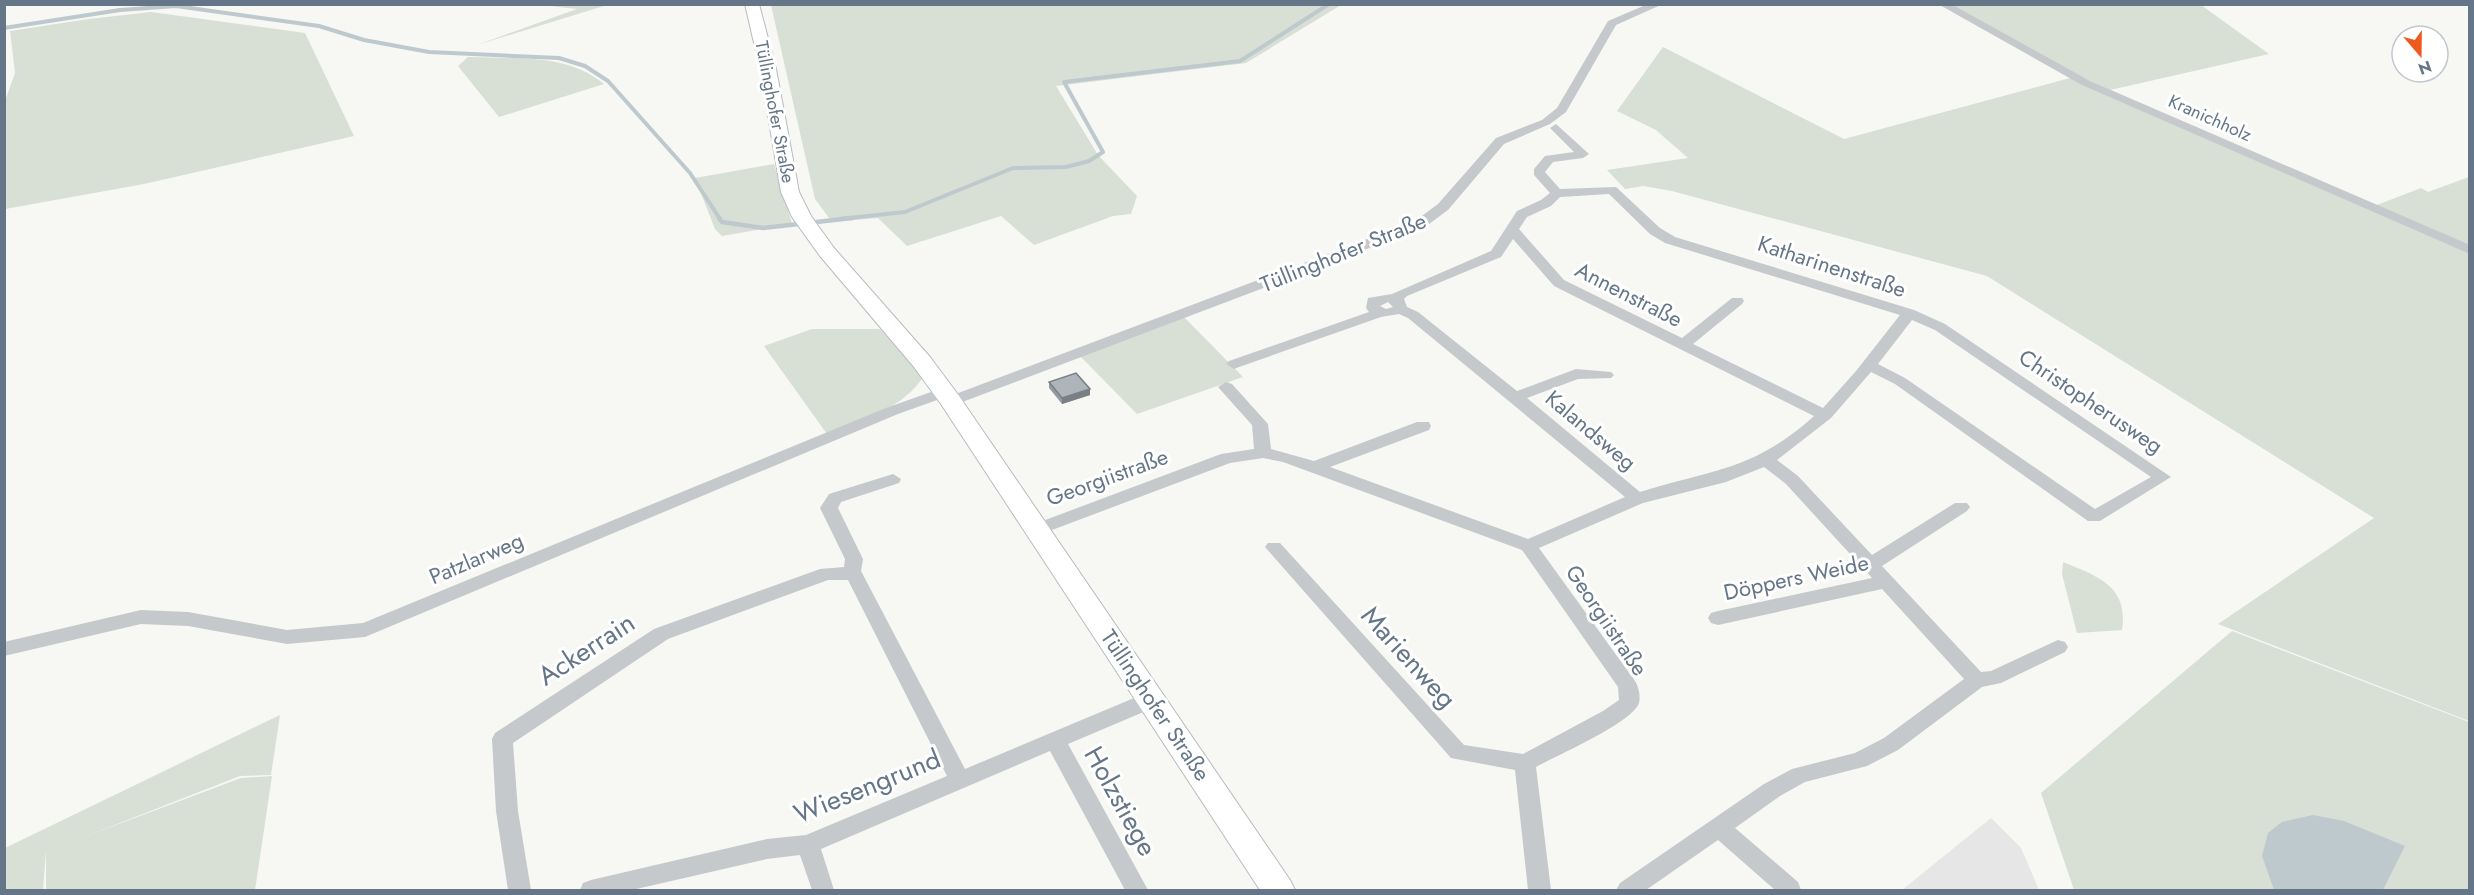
<svg xmlns="http://www.w3.org/2000/svg" width="2474" height="895" viewBox="0 0 2474 895" font-family="Jost,sans-serif">
<style>
.built{fill:#e5e6e5}
.green{fill:#d8dfd5}
.water{fill:#bec9ce}
.lines{fill:none;stroke-linecap:round;stroke-linejoin:round}
.stream-far1{stroke:#bec9ce;stroke-width:4}
.stream{stroke:#bec9ce;stroke-width:4.5}
.secondary-casing{stroke:#b7bcc1;stroke-width:2}
.minor{fill:#c5c9cc;fill-rule:evenodd}
.secondary{fill:#fff;fill-rule:evenodd}
.wall{fill:#959ca1}
.shaded-wall{fill:#797f83}
.building{fill:#adb5bb;stroke:#797f83;stroke-width:1.5}
.labels{text-anchor:middle;dominant-baseline:central;stroke-width:6;stroke-linejoin:round;paint-order:stroke}
.far-street-label{font-size:18px;fill:#647687;stroke:#fff}
.street-label{font-size:22px;fill:#647687;stroke:#fff}
.near-street-label{font-size:27px;fill:#647687;stroke:#fff}
</style>
<rect width="100%" height="100%" fill="#f7f7f4"/>
<!-- built -->
<path class="built" d="M1991,818L2021,848L2039,890H1902Z"/>
<!-- green -->
<path class="green" d="M541,5H607L477,45L577,9Z
M771,5V4L1341,5L1246,63L1056,86L1098,155L1137,196L1131,214L1113,216L1034,245L1001,216L907,246L878,218L832,222L815,199Z
M1945,5H2201L2269,54L2110,90L2042,59Z
M151,12L305,33L354,136L144,184L5,209V101L15,73L10,31L89,19Z
M1663,47L1844,139L2074,77L2369,208L2421,188L2428,192L2469,177V721L2218,624L2374,518L1987,276L1672,191L1643,186L1625,189L1607,170L1688,158L1656,130L1617,111Z
M468,57C514,59 567,53 604,84L499,117L458,66Z
M774,164L792,224L722,236L715,229L695,178Z
M1183,316L1243,377L1137,414L1079,355Z
M812,329H880L923,377C904,408 861,420 827,434L764,346Z
M2063,562C2097,576 2129,586 2122,630L2077,633L2062,574Z
M2232,631L2469,722V890H2074L2041,793Z
M280,715L271,775L240,776L84,837L241,778L272,776L255,890H46V851L43,890H5V848Z"/>
<!-- water -->
<path class="water" d="M2313,815L2344,821L2405,846L2383,890H2274L2262,856L2268,833L2282,822Z"/>
<g class="lines">
<!-- stream-far1 -->
<path class="stream-far1" d="M4,28L120,10L176,6L319,26L364,40L429,52L559,58L585,66L608,81L690,173L720,219
M839,219L905,212L1013,168L1066,167L1089,161L1103,152L1064,82L1240,61L1329,4"/>
<!-- stream -->
<path class="stream" d="M719,218L722,222L763,228L852,218"/>
<defs>
<path id="secondary" d="M745,4H759L776,69L799,192L811,216L834,248L930,357L959,396L1290,880L1295,890H1260L941,404L914,367L820,256L792,217L781,192L760,69Z"/>
</defs>
<!-- secondary casing -->
<use href="#secondary" class="secondary-casing"/>
<!-- minor -->
<path class="minor" d="M1648,4H1663L1616,25L1566,112L1550,124L1504,144L1448,210L1425,227L957,404L951,406L943,401L945,398L1415,221L1438,204L1496,138L1542,120L1557,108L1608,21Z
M1938,4H1951L2090,81L2470,245V254L2082,85Z
M1556,124L1589,154L1583,158L1553,162L1545,172L1560,189L1616,187L1660,228L1675,237L1914,310L1945,324L2171,477L2100,521H2088L1895,384L1871,372L1831,418L1777,460L1798,476L1872,555L1955,503H1967L1970,507L1967,511L1882,566L1981,672L1991,671L2058,640L2065,642L2068,647L2065,652L2001,683L1982,687L1898,750L1867,766L1805,782L1780,796L1735,828L1798,882L1801,890H1775L1718,840L1646,890H1616L1620,883L1764,784L1792,769L1855,753L1884,738L1964,679L1882,589L1718,625L1711,623L1708,618L1711,613L1718,611L1872,578L1786,484L1764,467L1726,482L1643,503L1539,548L1635,681C1639,687 1642,701 1637,707C1622,727 1560,754 1536,767L1551,890H1528L1515,770L1451,758L1265,547L1268,543H1280L1464,745L1523,754L1603,711L1619,700L1618,687L1522,550L1283,462L1263,458L1230,463L1044,533L1038,535L1029,529L1032,525L1221,454L1254,449L1252,425L1218,387L1226,382L1232,384L1268,424L1271,449L1314,461L1417,422H1429L1431,426L1429,430L1330,467L1528,539L1625,497L1408,318L1399,314L1381,317L1239,367L1234,369L1226,364L1229,361L1369,312L1366,308L1368,298L1392,294L1491,251L1517,211L1541,200L1550,193L1534,175V169L1545,156L1574,152L1550,128ZM1609,194L1650,234L1665,243L1900,315L1856,371L1823,408L1693,344L1742,304L1744,301L1742,298H1732L1682,338L1564,280L1519,229L1527,217L1551,206L1560,197ZM1513,239L1554,286L1814,416C1753,471 1713,469 1640,492L1527,398L1578,379L1611,378L1614,375L1611,372L1576,369L1517,391L1418,312L1407,307L1404,299L1407,296L1501,257ZM1388,302L1393,307L1386,309L1380,306ZM1912,320L1935,330L2151,477L2095,509L1905,378L1878,364Z
M945,387L953,392L951,395L898,414L365,637L287,644L188,626L141,624L4,656V642L141,610L188,612L287,630L363,623L886,408Z
M893,474L901,479L899,483L841,502L838,508L863,559L861,571L965,769L1146,693L1153,691L1160,693L1163,699L1160,705L1068,744L1148,890H1125L1050,751L821,849L834,890H812L800,855L767,859L632,890H580L583,883L591,880L767,839L806,835L947,776L848,580H828L668,639L513,743L518,811L531,890H508L496,811L492,739L495,733L654,629L820,569L844,567L845,559L820,508L829,494Z"/>
<!-- secondary -->
<use href="#secondary" class="secondary"/>
</g>
<!-- wall -->
<path class="wall" d="M1049,382L1090,389V395L1062,404L1049,388Z"/>
<!-- shaded-wall -->
<path class="shaded-wall" d="M1090,389V395L1062,404V398Z"/>
<!-- building -->
<path class="building" d="M1076,373L1090,389L1062,398L1049,382Z"/>
<g class="labels">
<!-- far-street labels -->
<g class="far-street-label">
<text transform="translate(775 112) rotate(79)">Tüllinghofer Straße</text>
<text transform="translate(2210 118) rotate(24)">Kranichholz</text>
</g>
<!-- street labels -->
<g class="street-label">
<text transform="translate(1343 252) rotate(-22)">Tüllinghofer Straße</text>
<text transform="translate(1832 266) rotate(18)">Katharinenstraße</text>
<text transform="translate(1629 294) rotate(27)">Annenstraße</text>
<text transform="translate(2091 401) rotate(34)">Christopherusweg</text>
<text transform="translate(1591 430) rotate(40)">Kalandsweg</text>
<text transform="translate(1107 477) rotate(-20)">Georgiistraße</text>
<text transform="translate(476 558) rotate(-23)">Patzlarweg</text>
<text transform="translate(1796 577) rotate(-12)">Döppers Weide</text>
<text transform="translate(1607 620) rotate(56)">Georgiistraße</text>
<text transform="translate(1156 705) rotate(56)">Tüllinghofer Straße</text>
</g>
<!-- near-street labels -->
<g class="near-street-label">
<text transform="translate(586 649) rotate(-33)">Ackerrain</text>
<text transform="translate(1409 657) rotate(48)">Marienweg</text>
<text transform="translate(867 786) rotate(-22)">Wiesengrund</text>
<text transform="translate(1121 801) rotate(61)">Holzstiege</text>
</g>
</g>
<!-- border -->
<rect width="2474" height="895" fill="none" stroke="#647687" stroke-width="12"/>
<!-- north arrow -->
<g transform="translate(2420 54) rotate(160)"><circle r="28" fill="#ffffff" stroke="#c1c8cf" stroke-width="1.5"/>
<path d="M0-4.5L10 22L0 15L-10 22Z" fill="#ed591e"/>
<text y="-9" font-size="16" font-weight="bold" text-anchor="middle" fill="#647687">N</text>
</g>
</svg>
